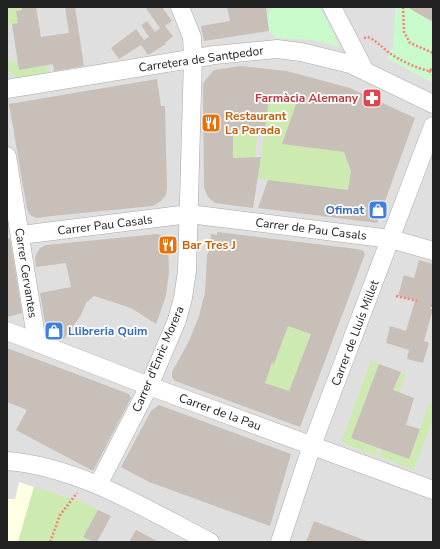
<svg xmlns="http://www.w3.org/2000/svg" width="440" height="549" viewBox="0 0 440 549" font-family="'Nunito Sans',sans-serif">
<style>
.residential{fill:#e0dfdf}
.education{fill:#ffffe5}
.grass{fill:#cdebb0}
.park{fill:#c8facc}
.building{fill:#c7bfb8;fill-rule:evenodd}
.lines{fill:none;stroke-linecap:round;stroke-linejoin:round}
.minor-casing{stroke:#a9a9a9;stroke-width:19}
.path{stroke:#fa8072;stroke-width:2.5;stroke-dasharray:2 2;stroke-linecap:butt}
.minor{stroke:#fff;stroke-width:18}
.labels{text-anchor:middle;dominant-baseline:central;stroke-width:3.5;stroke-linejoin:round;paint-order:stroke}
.street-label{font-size:12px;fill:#222;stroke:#fff}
.health-label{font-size:12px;font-weight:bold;fill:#be3a42;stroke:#fff;text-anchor:end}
.food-label{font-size:12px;font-weight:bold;fill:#c56008;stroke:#fff;text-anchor:start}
.shop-label{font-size:12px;font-weight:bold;fill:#366cbe;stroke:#fff;text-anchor:end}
</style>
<rect width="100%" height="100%" fill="#f2efe9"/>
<!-- residential -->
<path class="residential" d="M7,7H396L393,47L387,58L433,83V542H7Z"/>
<!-- education -->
<path class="education" d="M19,482L34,487L18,542H7V499H15Z"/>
<!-- grass -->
<path class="grass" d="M11,7H22V10L16,11L18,23L7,25V11Z
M18,60L46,65L48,75L19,79L7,70V62Z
M269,98L296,104L282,144L344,152L351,171L348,190L258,179Z
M258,129L255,157L233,158V130Z
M309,318L305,332L311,334L288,394L281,389L265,383L268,361L274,363L288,326Z
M371,360L379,364L351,438L372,446L401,372L406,374L375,456L346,444L342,440Z
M402,394L388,451L409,459L429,403L433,404V419L414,470L379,456Z
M34,487L80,501L98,510L83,536L94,542H18Z"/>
<!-- park -->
<path class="park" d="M272,7H320L340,47L312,40L276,38L269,31L267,15Z
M396,7H433V83L387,58L393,46Z"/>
<!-- building -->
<path class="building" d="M22,7H36L41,37L69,33L65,7H75L84,66L54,71L53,64L19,70L12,24L18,23L16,11L22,10Z
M145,7H162L172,21L165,26L173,36L165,43L166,44L148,55L141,45L119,59L111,48L136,29L144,40L149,37L141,25L147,21L155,32L160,28Z
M227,7H266L269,31L204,41L201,26L230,21Z
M407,7H433V22Z
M241,66L287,71L350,88L415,118L377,223L258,208L268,180L348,190L351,171L344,152L282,144L296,104L269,98L265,129L233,130V158L261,157L253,208L215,203L208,197L204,188L203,83L214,70Z
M157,79L161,106H165L167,188L166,195L161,201L153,206L52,216L36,218L30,215L27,209L9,104Z
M217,232L357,249L362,250L365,254L300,427L175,381L172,377V372L189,341L199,316L205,292L207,255L209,251L211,234L217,235ZM288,326L311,334L289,391L265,383L272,363L274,364Z
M157,234L163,236L168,242L169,272L166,296L156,324L131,308L94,296L86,303L81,315L64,339L56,336L48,330L45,323L40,293L71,287L66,263L36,267L35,257L40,248L46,245Z
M10,238L22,313L7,317V239Z
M419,260L433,264V300L430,309H433L424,341L429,343L423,363L407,359L409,350L386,343L390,326L406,331L415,300L398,296L404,275L414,278Z
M7,348L129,394L131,398L93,471L16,430L27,410L7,402Z
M379,364L401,372L393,390L414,398L406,425L420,429L409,459L351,438Z
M159,405L291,454L270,526L149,482L121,467L151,411Z
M98,510L111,516L97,542H94L83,537Z
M314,521L367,541V542H306Z
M136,530L159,542H129Z"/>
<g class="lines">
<defs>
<path id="minor" d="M332,7L365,71
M7,89L215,55L277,49L301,52L350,64L433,104
M7,156L37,343
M21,235L189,214L391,239L433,251
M7,331L149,386L433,490
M7,461C80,467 146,509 210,542
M98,485L149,386L177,320L183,298L187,271L193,58L192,37L180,7
M280,542L312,445L433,126"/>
</defs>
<!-- minor casing -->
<use href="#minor" class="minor-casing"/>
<!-- path -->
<path class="path" d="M403,7L404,32L410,43L431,52L433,56
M364,38L368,37C376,41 381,46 388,52C399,60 416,68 429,71L433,68
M429,71L433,74
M396,296L417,301
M431,305L433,306
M50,542L60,515L77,493"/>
<!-- minor -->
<use href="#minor" class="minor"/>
</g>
<!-- icons -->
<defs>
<symbol id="pharmacy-square" viewBox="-11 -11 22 22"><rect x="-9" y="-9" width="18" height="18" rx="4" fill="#e0444e" stroke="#fff"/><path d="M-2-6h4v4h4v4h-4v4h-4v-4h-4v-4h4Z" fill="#fff"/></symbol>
<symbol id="restaurant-square" viewBox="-11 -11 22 22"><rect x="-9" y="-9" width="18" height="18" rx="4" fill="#e8710a" stroke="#fff"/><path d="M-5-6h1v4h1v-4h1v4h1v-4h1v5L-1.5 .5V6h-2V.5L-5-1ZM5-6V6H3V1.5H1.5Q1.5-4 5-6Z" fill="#fff"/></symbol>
<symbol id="shop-square" viewBox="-11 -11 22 22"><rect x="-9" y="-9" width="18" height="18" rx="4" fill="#3f7fe0" stroke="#fff"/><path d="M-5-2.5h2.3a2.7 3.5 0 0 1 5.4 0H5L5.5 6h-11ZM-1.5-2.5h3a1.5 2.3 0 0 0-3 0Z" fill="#fff"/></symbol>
</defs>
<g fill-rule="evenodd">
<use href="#pharmacy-square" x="361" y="87" width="22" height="22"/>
<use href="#restaurant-square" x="200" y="112" width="22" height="22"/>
<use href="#shop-square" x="367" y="199" width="22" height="22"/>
<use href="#restaurant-square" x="157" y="234" width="22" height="22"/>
<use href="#shop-square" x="43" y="320" width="22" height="22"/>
</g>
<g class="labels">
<!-- street labels -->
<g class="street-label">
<text transform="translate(201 59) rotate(-8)">Carretera de Santpedor</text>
<text transform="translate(105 225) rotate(-7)">Carrer Pau Casals</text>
<text transform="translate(311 229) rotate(7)">Carrer de Pau Casals</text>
<text transform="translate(26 273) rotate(81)">Carrer Cervantes</text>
<text transform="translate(355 333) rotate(-69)">Carrer de Lluís Millet</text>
<text transform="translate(158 359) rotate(-67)">Carrer d'Enric Morera</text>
<text transform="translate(220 412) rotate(20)">Carrer de la Pau</text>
</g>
<!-- health labels -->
<g class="health-label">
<text x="358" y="98">Farmàcia Alemany</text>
</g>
<!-- food labels -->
<g class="food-label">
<text x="225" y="116">Restaurant<tspan x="225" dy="14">La Parada</tspan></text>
<text x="182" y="245">Bar Tres J</text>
</g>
<!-- shop labels -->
<g class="shop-label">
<text x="364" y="210">Ofimat</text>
<text x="68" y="331" text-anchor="start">Llibreria Quim</text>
</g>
</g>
<!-- border -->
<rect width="440" height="549" fill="none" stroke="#222222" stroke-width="16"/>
</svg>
